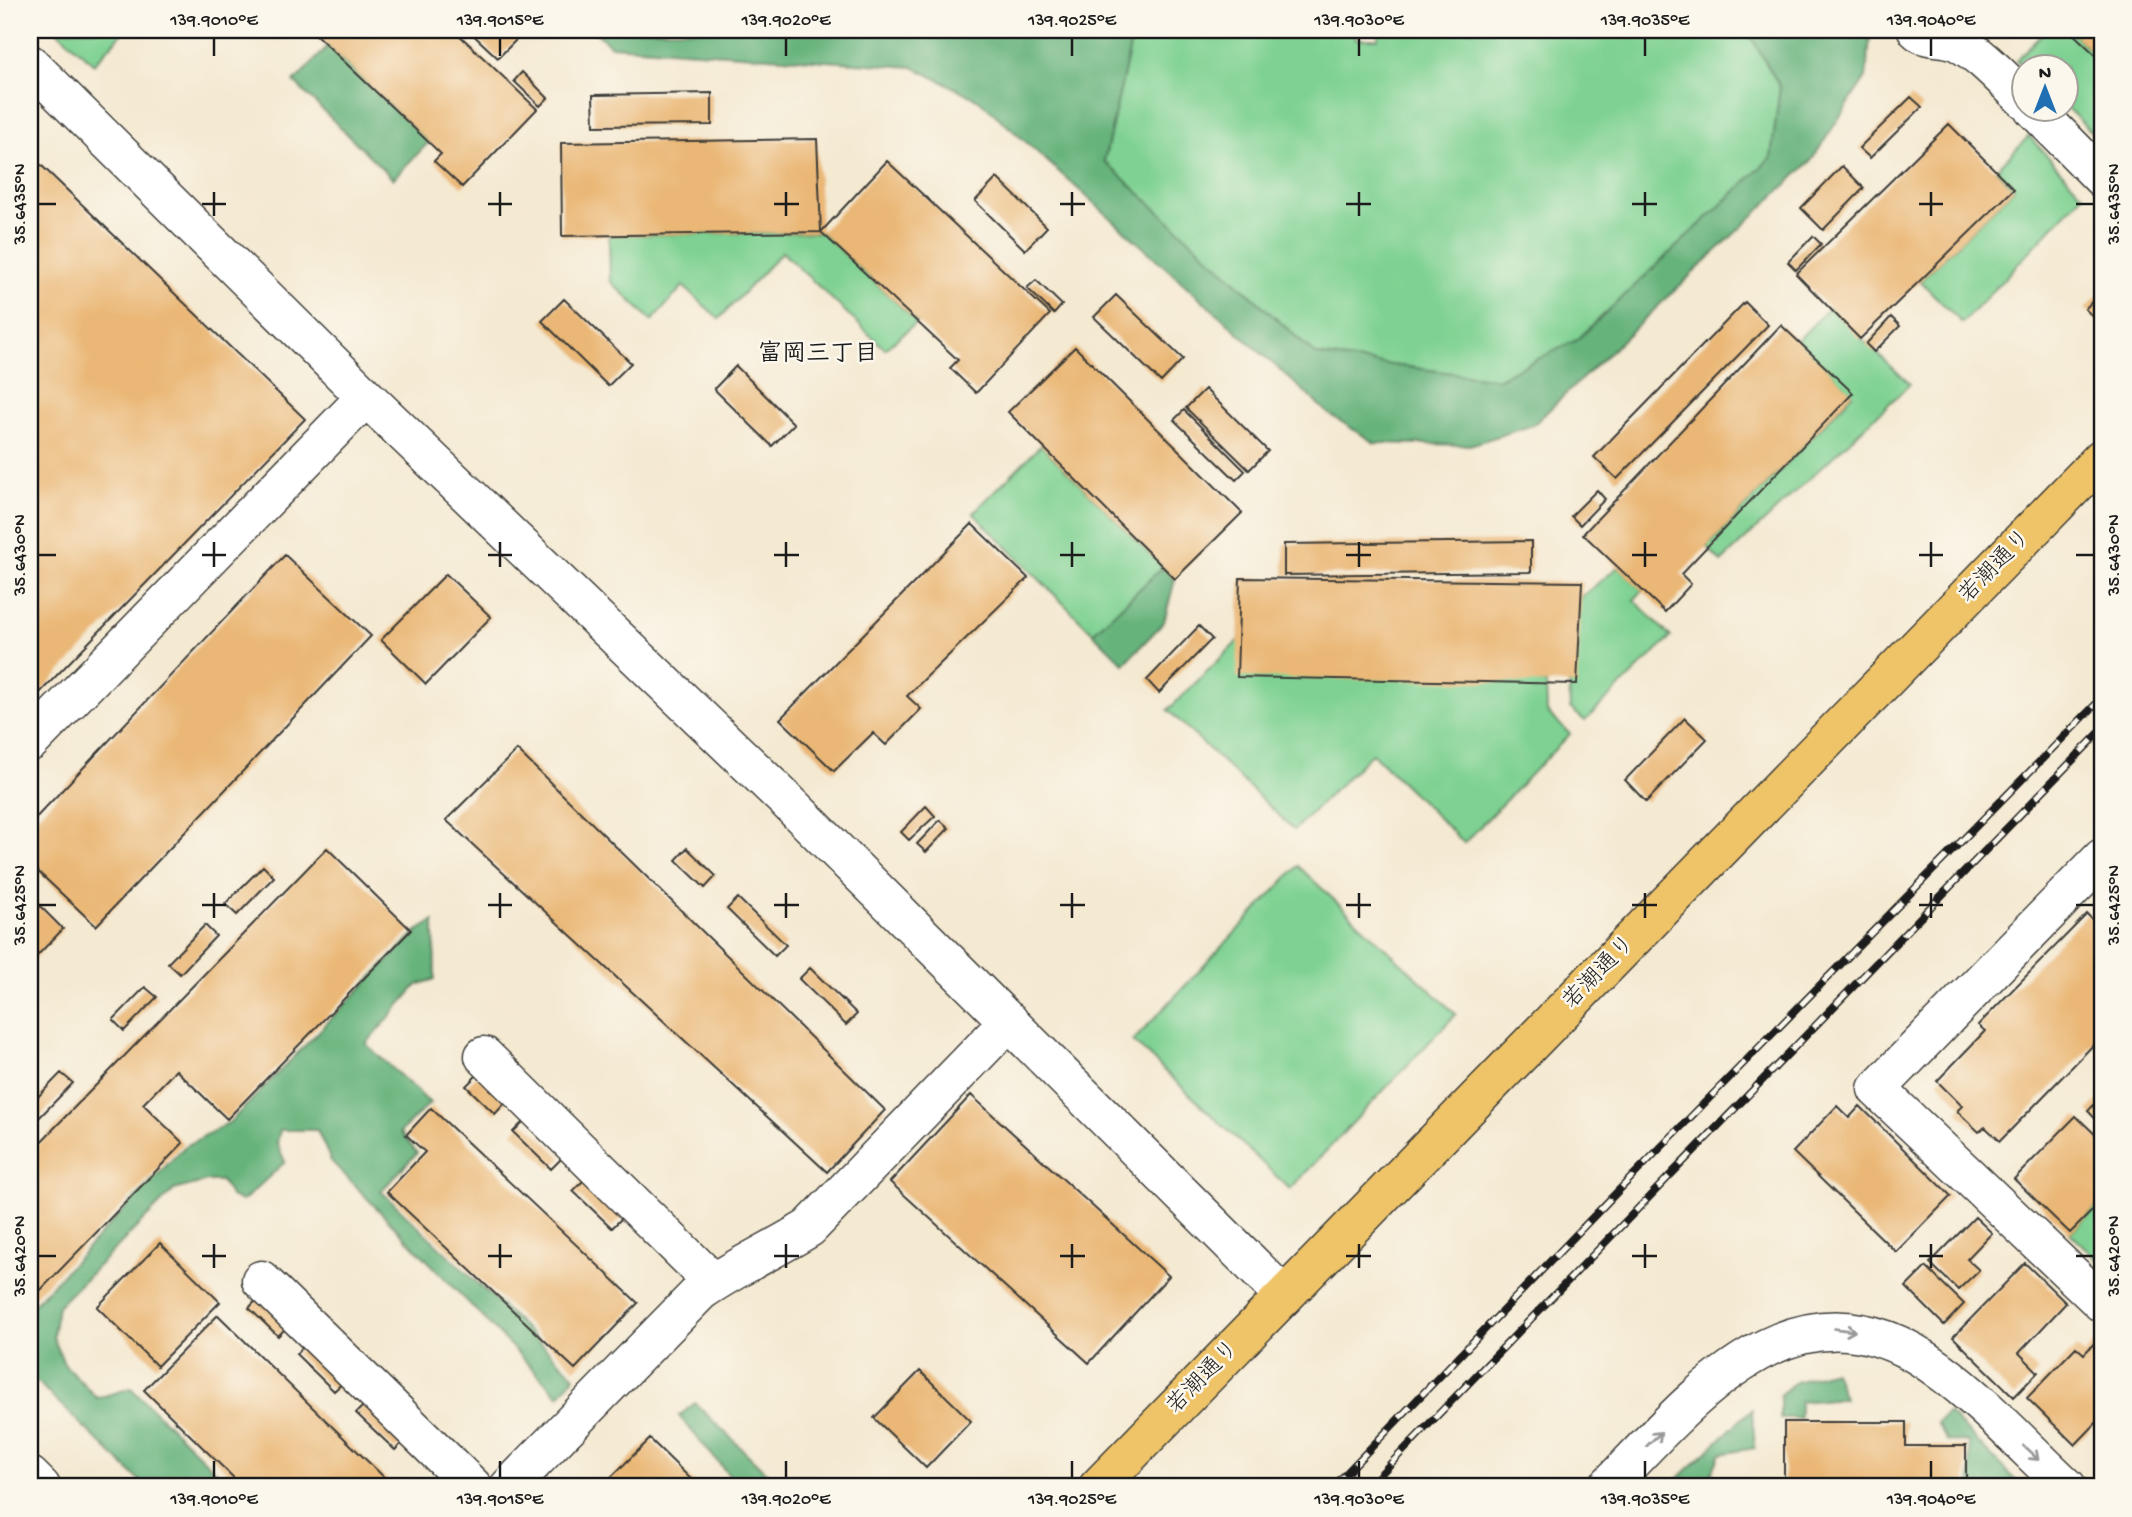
<svg xmlns="http://www.w3.org/2000/svg" width="2132" height="1517" viewBox="0 0 2132 1517" font-family="'Gochi Hand','Klee One',sans-serif">
<style>
.green{fill:#7ed192;stroke:#4d7657;stroke-width:2}
.forest{fill:#66b37c;stroke:#41684c;stroke-width:2}
.building{fill:#eab776}
.lines{fill:none;stroke-linecap:round;stroke-linejoin:round}
.minor-casing{stroke:#3c3b37;stroke-width:41}
.major-casing{stroke:#3c3b37;stroke-width:41}
.minor{stroke:#fff;stroke-width:38}
.major{stroke:#efc469;stroke-width:38}
.rail-casing{stroke:#1c1c1c;stroke-width:8}
.rail{stroke:#fbf7ec;stroke-width:5;stroke-dasharray:16;stroke-linecap:butt}
.oneway{stroke:#999}
.ticks{fill:none;stroke:#1c1c1c;stroke-width:2.5}
.labels{text-anchor:middle;dominant-baseline:central;stroke-width:5;stroke-linejoin:round;paint-order:stroke}
.street-label{font-size:23px;fill:#1c1c1c;stroke:#fbf7ec}
.neighbourhood-label{font-size:24px;font-weight:bold;fill:#1c1c1c;stroke:#fbf7ec}
.neatline{fill:none;stroke:#1c1c1c;stroke-width:2.5}
.ticks-label{font-size:18px;text-anchor:middle;fill:#1c1c1c}
</style>
<rect width="100%" height="100%" fill="#fbf7ec"/>
<filter id="ink" filterUnits="userSpaceOnUse"><feTurbulence type="fractalNoise" baseFrequency=".0143" numOctaves="2"/><feDisplacementMap in="SourceGraphic" scale="14" xChannelSelector="R" yChannelSelector="G"/><feConvolveMatrix kernelMatrix="1 2 1 2 8 2 1 2 1" color-interpolation-filters="sRGB"/></filter>
<filter id="wash" filterUnits="userSpaceOnUse"><feTurbulence type="fractalNoise" baseFrequency=".00686" numOctaves="4" result="noise"/><feDisplacementMap in="SourceGraphic" scale="28" xChannelSelector="R" yChannelSelector="G"/><feGaussianBlur stdDeviation="1.57" result="paint"/><feColorMatrix in="noise" values="0 0 0 0 0 0 0 0 0 0 0 0 0 0 0 0 0 1.4 0 .05"/><feComposite in="paint" operator="in"/></filter>
<g filter="url(#wash)">
<rect width="100%" height="100%" fill="#f4e9d1"/>
<!-- green -->
<path class="green" d="M56,30H125L94,64Z
M1118,30H1355L1356,39H1378V30H1747L1780,87L1771,158L1577,340L1497,379L1316,355L1104,161L1131,42Z
M2046,30H2069L2102,61V142L2066,107V66L2023,67L2016,60Z
M2029,136L2083,195L1962,323L1920,281L2014,189L1996,170Z
M821,232L917,322L885,349L782,252L719,319L683,286L652,321L610,281L609,235Z
M1829,308L1910,384L1721,562L1707,547L1853,394L1797,341Z
M1041,445L1163,567L1093,633L973,513Z
M1618,567L1643,590L1634,600L1671,637L1585,721L1570,708L1569,684L1581,597Z
M1239,640L1546,683L1547,712L1570,734L1464,843L1372,753L1294,830L1168,710Z
M1298,866L1456,1014L1290,1189L1133,1041Z
M2099,1204L2102,1207V1264L2070,1233Z"/>
<!-- forest -->
<path class="forest" d="M593,30H1118L1131,42L1104,161L1316,355L1497,379L1577,340L1771,158L1780,87L1747,30H1863L1870,39L1866,77L1811,161L1533,425L1470,445L1375,443L1329,414L979,100L913,67L611,46Z
M328,46L429,142L393,179L294,82Z
M1163,567L1175,579L1164,622L1124,664L1093,633Z
M434,921L435,979L417,985L366,1044L430,1103L400,1132L417,1153L381,1191L575,1376L559,1396L331,1161L317,1130H280L277,1143L285,1162L243,1201L232,1198L221,1181H207L174,1190L58,1306L53,1336L64,1364L97,1398L131,1388L232,1487H146L30,1375V1308L184,1147L230,1122L416,932Z
M1834,1371L1844,1398L1800,1402V1418H1780V1395L1795,1382Z
M695,1403L781,1487H743L733,1480L679,1416Z
M1752,1409L1755,1448L1720,1454L1706,1487H1669Z
M1948,1412L2022,1487H1971L1969,1442L1947,1441L1937,1423Z"/>
<g id="blocks">
<!-- building -->
<path class="building" d="M311,30H454L537,109L462,187L434,161L441,154Z
M468,30H513L520,36L498,58Z
M2069,30H2102V61Z
M522,72L548,98L540,106L514,81Z
M712,93V125L594,126L593,95Z
M1911,97L1922,107L1870,158L1859,148Z
M1949,124L2014,189L1860,339L1796,274Z
M817,139L821,232L562,236L561,143Z
M887,161L1050,314L976,393L950,368L958,360L821,232Z
M41,165L305,419L30,703V176Z
M1842,166L1864,188L1823,230L1801,208Z
M997,178L1047,227L1025,250L975,201Z
M1813,236L1821,244L1796,270L1788,262Z
M1036,280L1062,305L1054,314L1027,288Z
M2102,291V325L2085,309Z
M1116,295L1183,359L1161,382L1094,317Z
M564,299L631,363L608,386L542,321Z
M1745,302L1768,325L1617,479L1594,457Z
M1891,317L1900,326L1874,352L1866,344Z
M1781,325L1853,393L1681,574L1691,584L1665,612L1583,534Z
M1075,347L1242,513L1175,579L1008,412Z
M736,366L794,424L772,446L714,389Z
M1205,389L1268,451L1249,470L1186,408Z
M1184,410L1245,471L1236,480L1174,420Z
M1597,490L1605,499L1580,525L1571,516Z
M972,524L1028,578L907,696L921,709L886,745L873,733L834,771L780,719Z
M1531,541V572L1284,575V544Z
M285,555L371,636L96,926L30,864V824Z
M446,574L491,617L426,684L381,640Z
M1240,578L1582,582L1577,684L1237,677Z
M1199,626L1212,639L1159,693L1147,680Z
M1685,718L1707,739L1646,802L1625,780Z
M517,750L885,1110L827,1172L446,820Z
M926,806L935,816L909,840L901,832Z
M940,820L949,828L926,852L917,844Z
M327,848L411,930L227,1119L176,1070L143,1104L183,1143L30,1301V1153Z
M687,848L716,876L705,888L676,860Z
M263,866L274,877L237,915L225,904Z
M30,896L63,929L30,963Z
M738,898L786,945L775,956L727,909Z
M2087,914L2102,930V1036L2000,1141L1985,1127L1979,1132L1957,1111L1962,1106L1937,1081L1985,1031L1978,1025Z
M205,925L216,936L180,974L168,963Z
M810,968L857,1014L846,1025L799,979Z
M145,987L157,997L124,1031L113,1020Z
M61,1073L73,1083L30,1127V1105Z
M477,1075L506,1102L495,1114L466,1086Z
M971,1095L1169,1276L1089,1363L890,1182Z
M2102,1096V1126L2088,1111Z
M1837,1106L1849,1118L1860,1106L1951,1196L1896,1252L1793,1152Z
M431,1108L638,1303L575,1369L387,1192L425,1152L406,1135Z
M2076,1116L2102,1141V1207L2099,1204L2070,1233L2014,1179Z
M524,1121L562,1158L551,1169L513,1132Z
M585,1179L623,1217L612,1228L573,1191Z
M1975,1217L1992,1233L1967,1259L1979,1270L1958,1290L1930,1263Z
M160,1243L220,1302L157,1366L97,1307Z
M2025,1263L2066,1303L2019,1353L2038,1372L2014,1397L1953,1337Z
M1926,1267L1964,1304L1944,1325L1906,1287Z
M260,1296L289,1325L278,1336L249,1308Z
M218,1315L394,1487H243L144,1390Z
M2100,1337L2102,1417L2075,1445L2027,1398L2076,1347L2084,1354Z
M307,1343L346,1380L334,1391L296,1354Z
M920,1371L971,1421L926,1468L874,1418Z
M367,1402L406,1439L395,1450L356,1413Z
M1784,1422H1906V1446H1966V1487H1784Z
M650,1439L699,1487H601Z"/>
</g>
</g>
<g filter="url(#ink)">
<use href="#blocks" fill-opacity="0" stroke="#3c3b37" stroke-width="2"/>
<g class="lines">
<defs>
<path id="minor" d="M1917,30C1927,40 1945,35 1958,42C1983,56 2003,79 2024,99
M30,64L366,397L787,801L1284,1296
M2033,108L2102,178
M30,742L366,397
M2102,858L1877,1089L2102,1303
M484,1056L713,1282
M261,1280L473,1487
M30,1476L41,1487
M509,1487L701,1291C736,1267 773,1250 809,1228L1009,1021
M1607,1487C1699,1392 1800,1266 1938,1369C1985,1403 2025,1448 2067,1487"/>
<path id="major" d="M1098,1487L2102,458"/>
</defs>
<!-- minor casing -->
<use href="#minor" class="minor-casing"/>
<!-- major casing -->
<use href="#major" class="major-casing"/>
<!-- minor -->
<use href="#minor" class="minor"/>
<!-- major -->
<use href="#major" class="major"/>
<defs>
<path id="rail" d="M1333,1487L1619,1190L2102,698
M1368,1487L2102,730"/>
</defs>
<!-- rail casing -->
<use href="#rail" class="rail-casing"/>
<!-- rail -->
<use href="#rail" class="rail"/>
</g>
<!-- one-way arrows -->
<defs><path id="oneway-shaft" d="M-6 0H5M1.5-3L5.5 0L1.5 3" fill="none" stroke-width="1.6" stroke-linecap="round" stroke-linejoin="round" transform="scale(1.75)"/></defs>
<g class="oneway">
<use href="#oneway-shaft" transform="translate(1845 1330) rotate(8)"/>
<use href="#oneway-shaft" transform="translate(1654 1439) rotate(-44)"/>
<use href="#oneway-shaft" transform="translate(2031 1453) rotate(43)"/>
</g>
</g>
<!-- ticks -->
<path class="ticks" d="M214,38V56M500,38V56M786,38V56M1072,38V56M1359,38V56M1645,38V56M1931,38V56M214,192V216M500,192V216M786,192V216M1072,192V216M1359,192V216M1645,192V216M1931,192V216M38,204H56M202,204H226M488,204H512M774,204H799M1060,204H1085M1346,204H1371M1632,204H1657M1919,204H1943M2076,204H2094M214,542V567M500,542V567M786,542V567M1072,542V567M1359,542V567M1645,542V567M1931,542V567M38,555H56M202,555H226M488,555H512M774,555H799M1060,555H1085M1346,555H1371M1632,555H1657M1919,555H1943M2076,555H2094M214,893V918M500,893V918M786,893V918M1072,893V918M1359,893V918M1645,893V918M1931,893V918M38,905H56M202,905H226M488,905H512M774,905H799M1060,905H1085M1346,905H1371M1632,905H1657M1919,905H1943M2076,905H2094M214,1244V1268M500,1244V1268M786,1244V1268M1072,1244V1268M1359,1244V1268M1645,1244V1268M1931,1244V1268M38,1256H56M202,1256H226M488,1256H512M774,1256H799M1060,1256H1085M1346,1256H1371M1632,1256H1657M1919,1256H1943M2076,1256H2094M214,1461V1478M500,1461V1478M786,1461V1478M1072,1461V1478M1359,1461V1478M1645,1461V1478M1931,1461V1478"/>
<g class="labels">
<!-- street labels -->
<g class="street-label">
<text transform="translate(1996 567) rotate(-46)">若潮通り</text>
<text transform="translate(1600 973) rotate(-46)">若潮通り</text>
<text transform="translate(1204 1378) rotate(-46)">若潮通り</text>
</g>
<!-- neighbourhood labels -->
<g class="neighbourhood-label">
<text x="818" y="355">富岡三丁目</text>
</g>
</g>
<!-- margin -->
<rect width="2132" height="1517" fill="none" stroke="#fbf7ec" stroke-width="77"/>
<!-- north arrow -->
<g transform="translate(2045 88)"><circle r="33" fill="#fbf7ec" stroke="#a29f99" stroke-width="2"/>
<path d="M0-5L12 26L0 18L-12 26Z" fill="#1f6fb2"/>
<text y="-10" font-size="19" font-weight="bold" text-anchor="middle" fill="#1c1c1c">N</text>
</g>
<rect x="38" y="38" width="2056" height="1440" class="neatline"/>
<g class="ticks-label">
<text x="214" y="25">139.9010°E</text>
<text x="500" y="25">139.9015°E</text>
<text x="786" y="25">139.9020°E</text>
<text x="1072" y="25">139.9025°E</text>
<text x="1359" y="25">139.9030°E</text>
<text x="1645" y="25">139.9035°E</text>
<text x="1931" y="25">139.9040°E</text>
<text transform="translate(19 204) rotate(-90)" y="6">35.6435°N</text>
<text transform="translate(2113 204) rotate(-90)" y="6">35.6435°N</text>
<text transform="translate(19 555) rotate(-90)" y="6">35.6430°N</text>
<text transform="translate(2113 555) rotate(-90)" y="6">35.6430°N</text>
<text transform="translate(19 905) rotate(-90)" y="6">35.6425°N</text>
<text transform="translate(2113 905) rotate(-90)" y="6">35.6425°N</text>
<text transform="translate(19 1256) rotate(-90)" y="6">35.6420°N</text>
<text transform="translate(2113 1256) rotate(-90)" y="6">35.6420°N</text>
<text x="214" y="1504">139.9010°E</text>
<text x="500" y="1504">139.9015°E</text>
<text x="786" y="1504">139.9020°E</text>
<text x="1072" y="1504">139.9025°E</text>
<text x="1359" y="1504">139.9030°E</text>
<text x="1645" y="1504">139.9035°E</text>
<text x="1931" y="1504">139.9040°E</text>
</g>
</svg>
